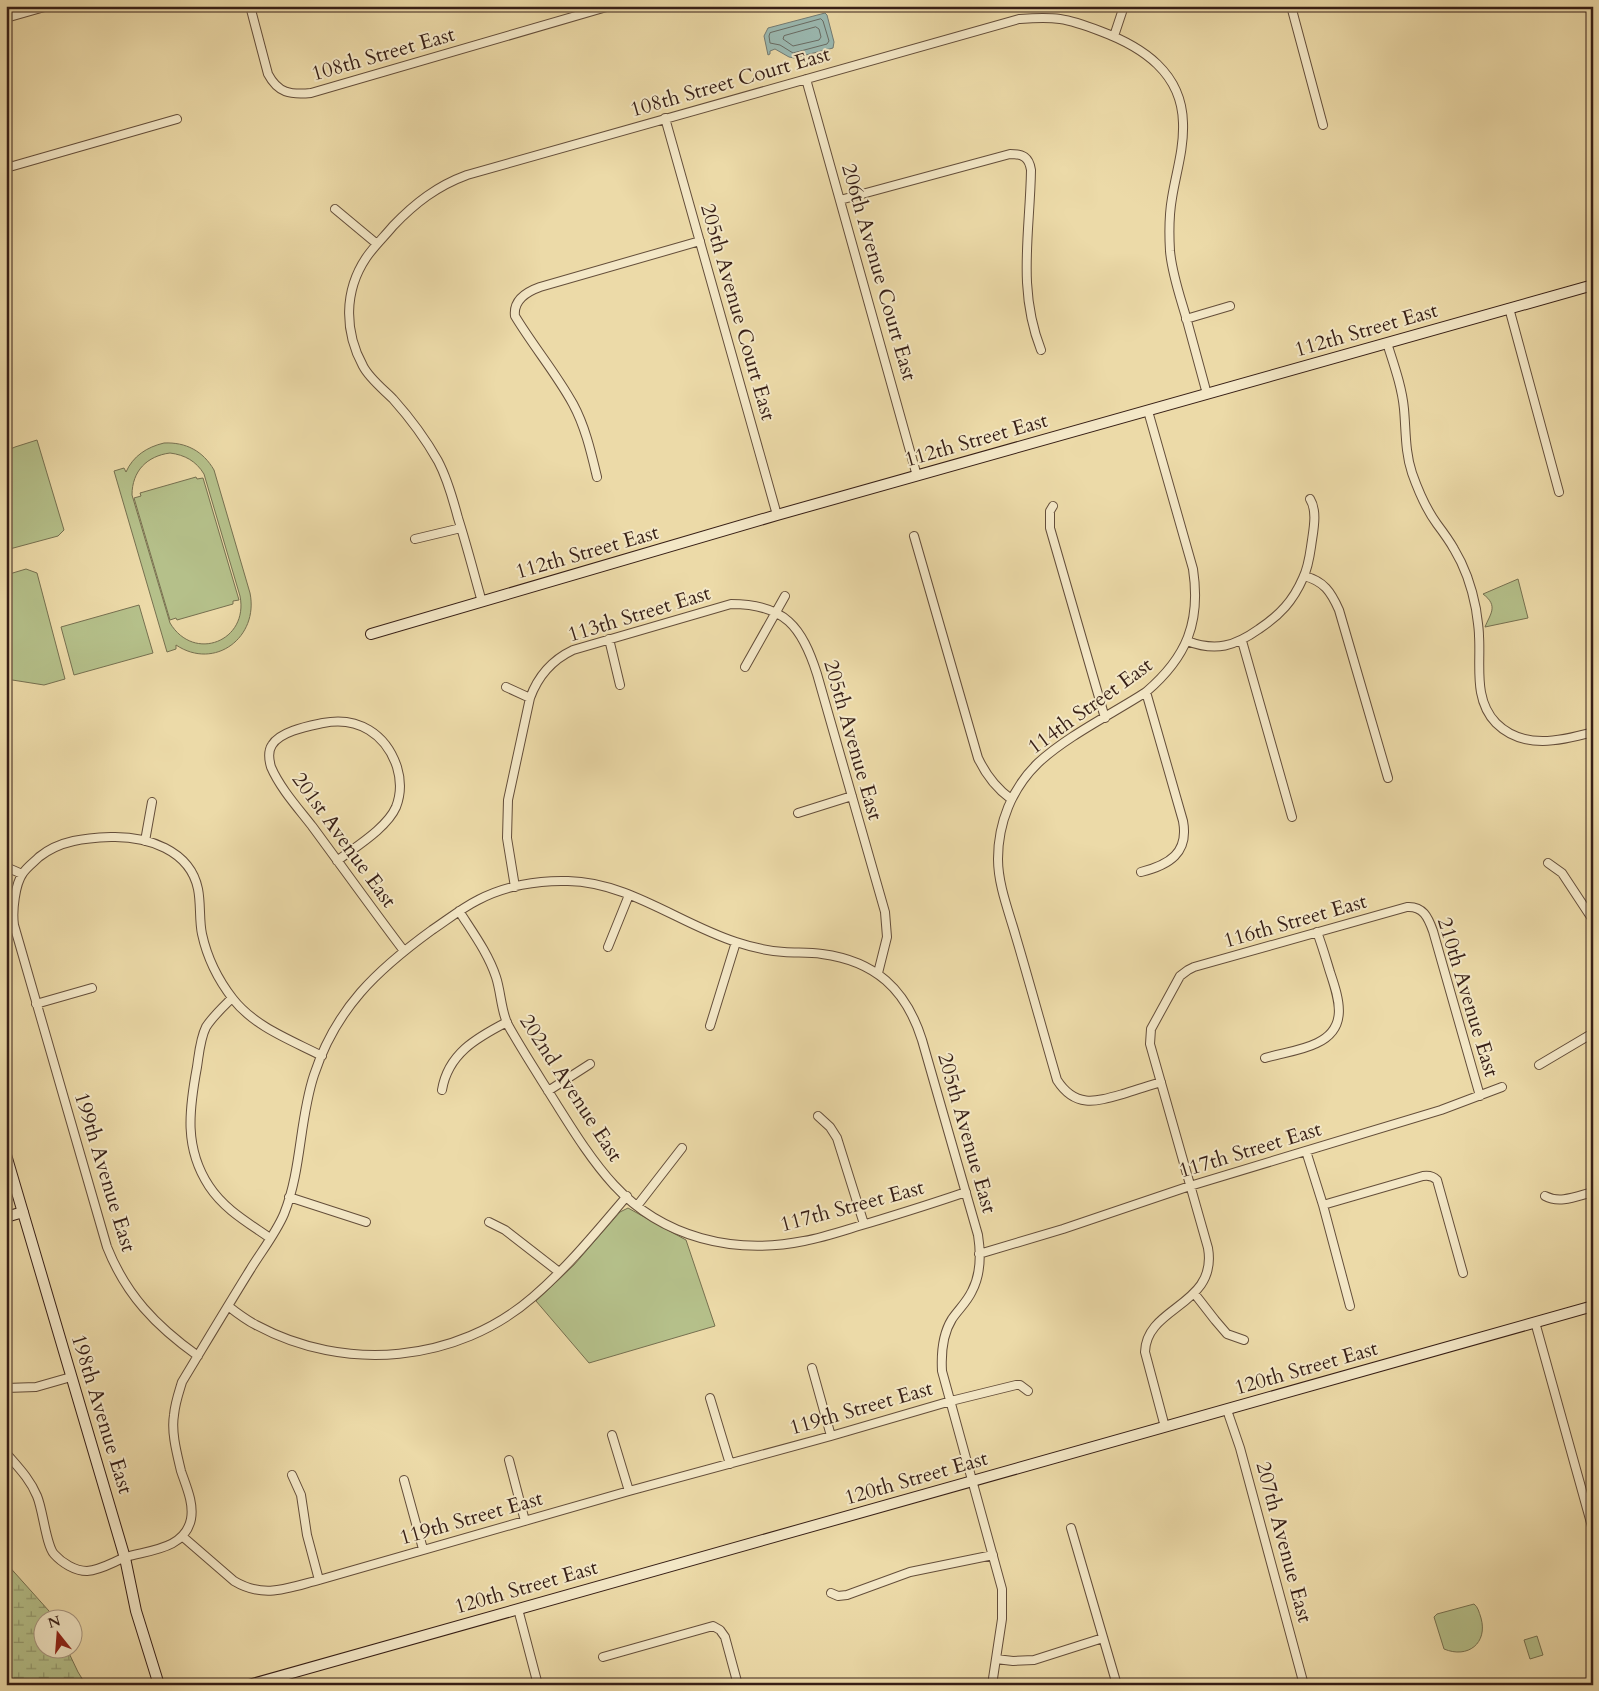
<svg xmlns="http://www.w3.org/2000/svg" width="1599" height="1691" viewBox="0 0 1599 1691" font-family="Cardo,serif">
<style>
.green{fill:#b5c08a;stroke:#767050;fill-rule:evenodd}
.wetland{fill:url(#wetland-marsh);stroke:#767050}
.water{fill:#9bb9b1;stroke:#737b73}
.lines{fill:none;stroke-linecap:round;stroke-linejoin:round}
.shore{stroke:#696c64;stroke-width:1}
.street-casing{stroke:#644e3a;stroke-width:10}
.secondary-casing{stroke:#371f16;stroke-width:12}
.street{stroke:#f3e7c6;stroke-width:8}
.secondary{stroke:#f3e7c6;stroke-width:10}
.labels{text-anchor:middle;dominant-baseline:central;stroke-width:4;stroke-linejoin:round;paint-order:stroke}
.street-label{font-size:21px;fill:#371f16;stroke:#f3e7c6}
</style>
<defs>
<pattern id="wetland-marsh" width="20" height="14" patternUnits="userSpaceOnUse" patternTransform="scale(1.25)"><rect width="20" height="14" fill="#b5c08a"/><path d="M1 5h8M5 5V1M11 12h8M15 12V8" fill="none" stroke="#949b70"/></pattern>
</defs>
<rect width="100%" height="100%" fill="#ecdaa8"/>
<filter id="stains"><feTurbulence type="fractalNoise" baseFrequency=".004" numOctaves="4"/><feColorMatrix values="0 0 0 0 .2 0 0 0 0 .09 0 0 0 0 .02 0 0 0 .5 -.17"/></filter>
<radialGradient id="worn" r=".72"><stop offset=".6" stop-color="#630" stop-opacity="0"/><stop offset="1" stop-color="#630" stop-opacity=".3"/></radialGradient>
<!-- green -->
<path class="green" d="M37,440L64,530L58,536L6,550V451L15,447Z
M164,443C186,442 203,451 214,470L250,593C259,637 215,671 176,645V649L167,652L114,471L124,468L126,472C133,456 147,447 164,443ZM170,453C185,455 196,461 204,474L240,596C249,641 194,663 170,623L132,495C132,471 147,456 170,453Z
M196,477L197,479L203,478L239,600L233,601V604L177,620L176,618L170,620L134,498L141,496L140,493Z
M26,569L37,573L65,679L44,685L6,679V575Z
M1518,579L1528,618L1485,627C1490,614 1499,606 1483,594Z
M139,605L153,653L74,675L61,627Z
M628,1208L686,1240L715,1326L589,1363L536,1301L574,1265L620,1212Z
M1474,1604C1478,1607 1479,1612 1481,1618C1488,1643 1468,1659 1444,1649L1434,1617L1437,1614Z
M1537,1636L1543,1655L1530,1659L1524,1640Z"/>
<!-- wetland -->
<path class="wetland" d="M6,1563L49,1611L53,1618H42V1648L67,1649L78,1672L86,1685H6Z"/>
<!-- water -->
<path class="water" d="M825,13L827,15L834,42L833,48L794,58L789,57L775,49L770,51V54L768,55L764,36L768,28Z"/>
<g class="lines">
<!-- shore -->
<path class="shore" d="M821,19L823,21L829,41L827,44L793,53L780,45L770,43L769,36L770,33Z
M816,27L819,29L821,37L819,40L793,46L783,39L784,36Z"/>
<defs>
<path id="street" d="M250,6L268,74C278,93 290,95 311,93L610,6
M1291,6L1323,125
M6,18L48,6
M1114,36L1124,6
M806,79L917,476
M665,118L777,515
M6,157L9,167
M6,168L177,119
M840,200L1010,154C1023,154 1029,157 1031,170C1030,233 1017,289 1041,350
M335,209L377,244
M1509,308L1559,492
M1186,319L1230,306
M1387,343C1394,365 1402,387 1404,409C1406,431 1405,452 1412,473C1418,490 1426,509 1437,524C1443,532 1449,540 1454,549C1465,567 1472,588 1476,609C1477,618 1479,627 1479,636C1481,665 1473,699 1496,723C1523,750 1561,741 1593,732
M1148,411L1193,569C1201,622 1187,657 1146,692C1112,714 1067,736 1038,763C1012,788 998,823 998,859C998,885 1009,912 1016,937C1030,984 1043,1032 1057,1080C1075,1108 1095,1102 1123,1094C1135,1090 1148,1086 1161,1082
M597,477C591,452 585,426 573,404C556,373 533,346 515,316C513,300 526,292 540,287L700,241
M1053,506L1050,511V528L1105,718
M914,536L978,758C986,775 996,788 1011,799
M415,539L461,528
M1304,576C1324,581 1331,592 1339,610L1388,778
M482,602C474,574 467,546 458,518C453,499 447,478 438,461C425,438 410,418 393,399C383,389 369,378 363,366C344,331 344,291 366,258C374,246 384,237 393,226C415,203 437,186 467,175L1019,19C1033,18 1046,17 1060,19C1074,21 1087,26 1100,31C1143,47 1182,73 1183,123C1184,149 1176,173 1172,198C1169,215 1169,234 1170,251C1172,274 1180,296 1186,317C1193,343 1200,369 1207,394
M609,639L620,685
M1187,641C1216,652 1235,646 1259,629C1280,615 1293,601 1303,578C1309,566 1310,553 1312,540C1314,527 1317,510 1310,499
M1242,641L1292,817
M745,667L785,596
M506,687L530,698
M798,813L852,796
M145,841L152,802
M337,861C355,847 387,828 396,807C401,794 401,780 397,767C386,734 358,716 323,723C309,726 280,731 272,745C268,751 269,760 271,767C280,788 298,808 312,826C343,868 373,910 404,951
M1548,863L1562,873L1593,920
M6,867L22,874
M1141,872C1169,865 1189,853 1183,821L1146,692
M515,887L507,838L508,800L530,698C538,676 552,660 573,650L731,604C785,604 802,627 817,674L885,912L887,937L878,973
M459,911C473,933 488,953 496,977C501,992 501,1011 508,1025C523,1052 541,1079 557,1105C574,1132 592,1161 614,1185C663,1238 734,1255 804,1241C826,1237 848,1229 869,1223C902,1213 934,1203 966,1192
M608,947L629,895
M232,998C223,1007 213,1016 206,1027C200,1039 199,1054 197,1067C189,1110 184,1148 209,1186C224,1209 247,1222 270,1238
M36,1004L92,988
M710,1026L736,942
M1265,1058C1281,1053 1301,1051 1317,1043C1349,1028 1339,999 1330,972C1326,959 1322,945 1317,932
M1539,1065L1593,1033
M442,1090C448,1054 476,1038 507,1022
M548,1091L590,1064
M818,1116L830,1127L837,1138L864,1224
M1306,1151L1323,1205L1350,1306
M1545,1196C1560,1204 1577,1196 1593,1192
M289,1197L366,1222
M1323,1205L1423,1176C1429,1175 1433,1176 1437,1180L1463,1273
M637,1206L682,1148
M489,1222L505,1230L559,1272
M979,1254L1063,1229L1190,1186L1441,1110L1502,1087
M1194,1293L1215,1320L1227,1334L1244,1340
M228,1306C237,1313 246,1320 256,1325C345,1373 457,1363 533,1297C568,1267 597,1231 627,1196
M1535,1322L1593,1530
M198,1356C156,1326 126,1295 107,1247L14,925C12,911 15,884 23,873C27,867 34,862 39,857C60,840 86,838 111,837C147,836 190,850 198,889C201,904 199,920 202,934C207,957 219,981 233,999C255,1027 291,1040 322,1056
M812,1368L831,1436
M6,1388L36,1387L71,1377
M710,1398L730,1464
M1227,1410L1240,1448L1304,1685
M1165,1427L1145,1352C1146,1306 1218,1306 1208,1248L1150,1044L1151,1029L1180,976L1188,970L1194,967L1407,907C1423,906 1428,917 1433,931L1480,1096
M612,1435L629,1491
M6,1453C18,1467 30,1479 37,1496C43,1510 46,1545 54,1554C62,1563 75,1571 87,1571C101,1570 113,1562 126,1557C150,1550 185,1549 191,1519C194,1503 186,1486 181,1471C177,1454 171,1432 174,1415C175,1403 179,1392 182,1382C205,1344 227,1307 250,1270C261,1252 276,1233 284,1214C302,1169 299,1120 314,1075C336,1008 377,970 432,930C447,920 462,908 478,900C504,886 538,880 568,881C628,882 680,924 736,942C751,947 767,951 784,952C796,953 809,952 822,954C875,961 906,989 922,1040L978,1235C981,1254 981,1274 972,1291C967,1302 958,1310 952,1319C942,1335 941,1353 942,1371L1002,1589V1619L992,1685
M509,1460L525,1521
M292,1475L301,1495L307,1535L319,1580
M404,1480L423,1549
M1071,1528L1117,1685
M182,1536L234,1581C264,1599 288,1588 319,1580L629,1491L831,1436L951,1401L1016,1385H1020L1028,1391
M831,1593L838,1596L847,1595L910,1572L993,1555
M518,1609L538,1685
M603,1657L713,1626L720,1630L725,1637L738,1685
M996,1659L1013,1661L1034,1660L1103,1638"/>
<path id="secondary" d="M371,634L777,515L1593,285
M6,1155L125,1558L136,1611L159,1685
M6,1217L23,1212
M249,1685L1593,1306"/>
</defs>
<!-- street casing -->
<use href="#street" class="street-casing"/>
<!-- secondary casing -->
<use href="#secondary" class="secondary-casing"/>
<!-- street -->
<use href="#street" class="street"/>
<!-- secondary -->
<use href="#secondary" class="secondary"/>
</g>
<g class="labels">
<!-- street labels -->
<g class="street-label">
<text transform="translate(383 54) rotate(-16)">108th Street East</text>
<text transform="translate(730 82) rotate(-16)">108th Street Court East</text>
<text transform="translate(879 272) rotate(74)">206th Avenue Court East</text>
<text transform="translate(738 312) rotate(74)">205th Avenue Court East</text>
<text transform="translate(1366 330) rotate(-16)">112th Street East</text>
<text transform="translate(976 440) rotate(-16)">112th Street East</text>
<text transform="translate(587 552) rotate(-16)">112th Street East</text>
<text transform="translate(639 614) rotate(-17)">113th Street East</text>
<text transform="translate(1090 706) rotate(-36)">114th Street East</text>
<text transform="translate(853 740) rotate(74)">205th Avenue East</text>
<text transform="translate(344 840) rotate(54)">201st Avenue East</text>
<text transform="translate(1295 921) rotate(-16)">116th Street East</text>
<text transform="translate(1468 997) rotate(73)">210th Avenue East</text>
<text transform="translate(571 1088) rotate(57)">202nd Avenue East</text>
<text transform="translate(967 1133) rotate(74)">205th Avenue East</text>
<text transform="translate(1250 1150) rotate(-17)">117th Street East</text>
<text transform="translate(105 1172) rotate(73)">199th Avenue East</text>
<text transform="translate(852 1206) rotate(-15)">117th Street East</text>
<text transform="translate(1306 1368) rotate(-16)">120th Street East</text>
<text transform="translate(861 1408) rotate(-16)">119th Street East</text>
<text transform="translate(102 1414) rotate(73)">198th Avenue East</text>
<text transform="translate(916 1478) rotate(-16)">120th Street East</text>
<text transform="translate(471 1518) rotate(-16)">119th Street East</text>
<text transform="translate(1284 1542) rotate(75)">207th Avenue East</text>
<text transform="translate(526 1587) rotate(-16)">120th Street East</text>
</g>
</g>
<!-- margin -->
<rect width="1599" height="1691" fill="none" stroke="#ecdaa8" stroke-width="25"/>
<rect x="8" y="8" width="1584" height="1676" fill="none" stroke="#371f16" stroke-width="2.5"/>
<rect x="12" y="12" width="1574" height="1666" fill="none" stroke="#371f16"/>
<!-- north arrow -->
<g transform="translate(58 1634) rotate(343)"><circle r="24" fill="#f3e7c6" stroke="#a89780"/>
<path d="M0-4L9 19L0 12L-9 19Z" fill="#8f2418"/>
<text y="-8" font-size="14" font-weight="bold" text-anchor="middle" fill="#371f16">N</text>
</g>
<rect width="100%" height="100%" filter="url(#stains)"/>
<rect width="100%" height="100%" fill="url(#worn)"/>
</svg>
